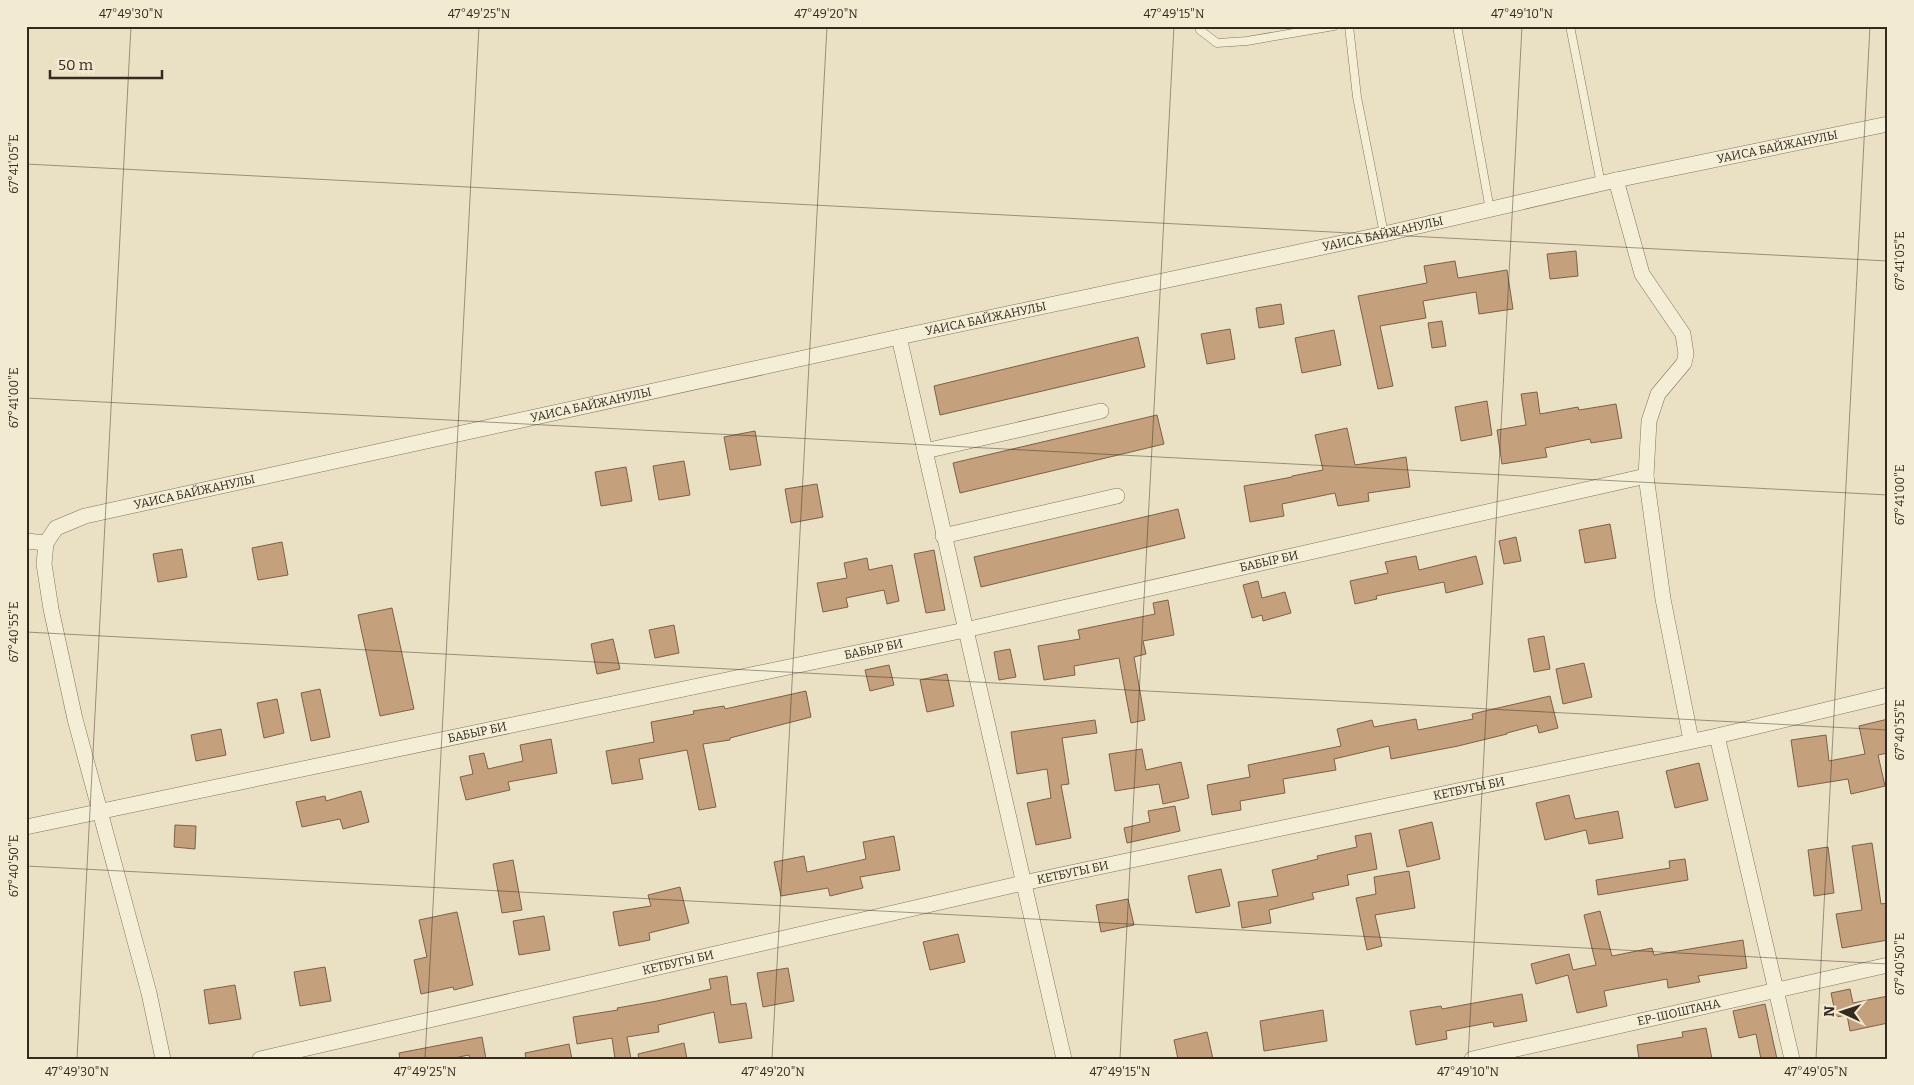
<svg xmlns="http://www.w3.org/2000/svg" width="1914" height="1085" viewBox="0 0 1914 1085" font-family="Bitter,serif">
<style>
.building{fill:#c4a07d;stroke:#7f6044}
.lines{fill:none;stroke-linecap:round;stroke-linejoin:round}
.service-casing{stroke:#82735c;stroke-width:9}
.minor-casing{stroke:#82735c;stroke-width:16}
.service{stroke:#f5eed6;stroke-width:8}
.minor{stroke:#f5eed6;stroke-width:15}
.ticks{fill:none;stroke:#342a1f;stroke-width:1;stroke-opacity:0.45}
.labels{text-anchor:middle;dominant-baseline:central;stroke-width:4;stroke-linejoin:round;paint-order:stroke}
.street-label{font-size:12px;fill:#342a1f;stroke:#f2ebd2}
.neatline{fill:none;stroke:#342a1f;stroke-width:2}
.ticks-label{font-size:12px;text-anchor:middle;fill:#342a1f}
</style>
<rect width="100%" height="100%" fill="#eae1c4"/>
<!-- building -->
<path class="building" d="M1576,251L1578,276L1550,279L1547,254Z
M1455,261L1458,278L1507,270L1513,309L1479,314L1476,292L1423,301L1426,318L1380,326L1393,386L1378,389L1358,296L1427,283L1424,266Z
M1281,304L1284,324L1259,328L1256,308Z
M1442,321L1446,346L1432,348L1428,323Z
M1230,329L1235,359L1207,364L1201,334Z
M1334,330L1341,365L1302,373L1295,338Z
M1138,337L1145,367L940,415L934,386Z
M1537,392L1540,414L1578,407L1579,410L1616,404L1622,438L1591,443L1590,439L1545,448L1547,457L1502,464L1497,430L1526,425L1521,394Z
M1487,401L1492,435L1461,441L1455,407Z
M1157,415L1164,444L960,493L953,463Z
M1347,428L1355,465L1406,457L1410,487L1368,493L1369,501L1338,506L1335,493L1282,504L1284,516L1250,522L1244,486L1292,477V476L1323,470L1315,435Z
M755,431L761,465L730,470L724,437Z
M684,461L690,495L659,500L653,466Z
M626,467L632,501L601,506L595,472Z
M817,484L823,517L791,523L785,489Z
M1178,509L1185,538L981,587L974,557Z
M1610,524L1616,558L1585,563L1579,530Z
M1516,537L1521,561L1504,564L1499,541Z
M282,542L288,575L258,580L252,548Z
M182,549L187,577L158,582L153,554Z
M934,550L945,610L926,613L914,554Z
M1416,556L1419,570L1476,556L1483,584L1446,593L1444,582L1376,596L1377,599L1355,604L1350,581L1388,573L1385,562Z
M867,558L869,570L892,565L899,601L887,604L884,590L846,598L848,607L823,612L817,583L847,578L844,563Z
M1258,581L1262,598L1285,592L1291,613L1263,621L1262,615L1252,618L1243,585Z
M1168,600L1174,635L1143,641L1146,654L1134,657L1145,720L1131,723L1119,658L1074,666L1075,675L1044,680L1038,646L1080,639L1078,630L1155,614L1153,603Z
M392,608L414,709L380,716L358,615Z
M674,625L679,653L655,658L649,630Z
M1544,636L1550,669L1534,672L1528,639Z
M613,639L620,669L597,674L591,644Z
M1010,649L1016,677L999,680L994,652Z
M1584,663L1592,697L1563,704L1556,669Z
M889,665L894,685L870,691L865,670Z
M947,674L954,706L927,712L920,680Z
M320,689L330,737L311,741L301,693Z
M806,691L811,717L730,738V740L703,744L716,807L699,810L687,750L639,759L643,779L612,784L606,751L654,742L651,722L694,714L693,711L724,706L725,709Z
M1550,696L1558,728L1539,733L1537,725L1507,733V734L1458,746L1391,759L1389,746L1334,759L1336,770L1283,779L1285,793L1240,801L1241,810L1212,815L1207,785L1250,777L1248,765L1341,746L1337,729L1372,720L1374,727L1416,719L1418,730L1473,719L1472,714Z
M277,699L284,733L264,738L257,703Z
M1888,719V753L1878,755L1885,786L1851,794L1848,779L1798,787L1791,740L1826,735L1829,761L1865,754L1859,726Z
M1095,720L1097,733L1062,738L1069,784L1061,785L1071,838L1036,845L1027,803L1051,798L1047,769L1017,774L1011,732Z
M221,729L226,755L196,761L191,735Z
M551,739L557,773L508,782L510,790L466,800L460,777L473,774L469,756L484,753L488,769L523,761L520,745Z
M1142,749L1146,770L1181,762L1189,798L1163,804L1159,784L1115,791L1109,754Z
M1699,763L1708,800L1675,808L1666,771Z
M361,791L369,822L343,829L340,819L302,827L296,802L325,796L326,801Z
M1569,795L1575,819L1618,811L1623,838L1589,844L1586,830L1545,840L1536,803Z
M1175,806L1180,831L1127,843L1124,828L1150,822L1148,811Z
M1432,822L1440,859L1407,867L1399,830Z
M175,825L196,826L195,849L174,847Z
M1371,833L1377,869L1347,875L1349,885L1312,893L1314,899L1269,910L1271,923L1242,928L1238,902L1278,896L1272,870L1318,859L1317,856L1357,847L1355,836Z
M894,836L900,870L860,877L863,888L830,896L828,888L781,896L774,862L804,856L807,872L866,859L863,842Z
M1872,843L1881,904L1888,903V940L1842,948L1836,914L1862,910L1852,846Z
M1828,847L1834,893L1814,896L1808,850Z
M1685,859L1688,880L1598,895L1596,880L1670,868L1669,861Z
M513,860L522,910L502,913L493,864Z
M1221,869L1230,906L1196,913L1188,876Z
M1409,871L1415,908L1375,915L1382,946L1367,950L1356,898L1376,894L1374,877Z
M680,887L689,923L649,933L650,940L619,946L613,912L651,906L648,895Z
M1128,899L1134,925L1101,932L1096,905Z
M1600,911L1612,956L1652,948L1654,955L1743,940L1747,968L1698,976L1700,982L1668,988L1667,979L1604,991L1607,1006L1577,1013L1568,975L1536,984L1531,964L1569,954L1573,970L1596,965L1584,915Z
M457,912L473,985L454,990L453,987L421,994L414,960L427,957L419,920Z
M544,916L550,950L519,955L513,921Z
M958,934L965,962L930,970L923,942Z
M325,967L331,1001L300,1006L294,972Z
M788,968L794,1001L763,1007L757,973Z
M727,976L731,1005L746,1003L752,1038L719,1043L714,1012L658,1025L659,1032L627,1037L631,1059H615L612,1038L577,1044L573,1017L618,1010L617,1008L657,1001L711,989L709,979Z
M235,985L241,1019L209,1024L204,990Z
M1850,989L1853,1003L1888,996V1023L1850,1031L1847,1015L1836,1017L1831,993Z
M1522,994L1527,1021L1494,1027L1493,1022L1446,1031L1447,1039L1416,1045L1410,1011L1441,1006L1442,1009Z
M1765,1004L1777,1059H1761L1756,1034L1739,1038L1733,1011Z
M1323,1010L1327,1041L1264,1051L1260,1021Z
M1706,1028L1712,1059H1639L1637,1045L1683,1037L1682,1032Z
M1207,1032L1213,1059H1178L1174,1040Z
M482,1037L486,1059H470L469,1055L449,1059H400L399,1053Z
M684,1043L687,1059H639L638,1054Z
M569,1044L572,1059H526L525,1053Z"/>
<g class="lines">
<defs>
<path id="service" d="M1199,26L1200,30L1217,43L1247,41L1334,26
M1349,26L1357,97L1384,234
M1457,26L1490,210
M1570,26L1601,184"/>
<g id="minor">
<path d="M1616,180L1642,274L1683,334L1686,354L1684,363L1658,394L1649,421L1646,476L1663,599L1691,740"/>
<path d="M899,337L1064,1059"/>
<path d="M925,451L1101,411"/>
<path d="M943,536L1117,496"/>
<path d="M26,541L46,543"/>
<path d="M1717,736L1792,1059"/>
<path id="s1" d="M26,827L965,630L1646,476"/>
<path id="s2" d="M163,1059L149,993L75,719L51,609L44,564L46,543L56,528L85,516L899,337L1384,234L1616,180L1888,124"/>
<path id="s3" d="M260,1059L1023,883L1717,736L1888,695"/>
<path id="s4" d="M1472,1059L1888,965"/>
</g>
</defs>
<!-- service casing -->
<use href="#service" class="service-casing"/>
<!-- minor casing -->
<use href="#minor" class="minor-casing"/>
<!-- service -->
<use href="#service" class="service"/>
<!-- minor -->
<use href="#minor" class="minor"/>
</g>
<!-- ticks -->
<path class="ticks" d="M1875,26L1888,27M26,164L1888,261M26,398L1888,495M26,632L1888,730M26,866L1888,964M77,1059L131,26M425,1059L479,26M772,1059L827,26M1120,1059L1174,26M1468,1059L1522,26M1816,1059L1870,26"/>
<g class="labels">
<!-- street labels -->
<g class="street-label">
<text stroke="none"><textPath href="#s2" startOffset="2312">УАИСА БАЙЖАНУЛЫ</textPath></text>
<text stroke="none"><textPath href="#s2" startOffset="1908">УАИСА БАЙЖАНУЛЫ</textPath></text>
<text stroke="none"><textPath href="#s2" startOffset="1502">УАИСА БАЙЖАНУЛЫ</textPath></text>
<text stroke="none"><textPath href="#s2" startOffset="1098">УАИСА БАЙЖАНУЛЫ</textPath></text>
<text stroke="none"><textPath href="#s2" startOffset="692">УАИСА БАЙЖАНУЛЫ</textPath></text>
<text stroke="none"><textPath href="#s1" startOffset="1271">БАБЫР БИ</textPath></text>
<text stroke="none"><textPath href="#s1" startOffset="866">БАБЫР БИ</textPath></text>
<text stroke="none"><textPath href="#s1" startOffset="461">БАБЫР БИ</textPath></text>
<text stroke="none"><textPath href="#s3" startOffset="1239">КЕТБУГЫ БИ</textPath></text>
<text stroke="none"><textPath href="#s3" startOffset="834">КЕТБУГЫ БИ</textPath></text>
<text stroke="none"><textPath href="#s3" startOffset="429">КЕТБУГЫ БИ</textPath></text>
<text stroke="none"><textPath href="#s4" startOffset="212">ЕР-ШОШТАНА</textPath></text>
</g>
</g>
<!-- border -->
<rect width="1914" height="1085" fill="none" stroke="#f2ebd2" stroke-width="55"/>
<!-- north arrow -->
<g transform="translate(1842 1012) rotate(273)" stroke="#f2ebd2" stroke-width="4" paint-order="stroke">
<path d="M0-4L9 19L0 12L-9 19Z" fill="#342a1f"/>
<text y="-8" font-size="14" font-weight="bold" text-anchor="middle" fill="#342a1f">N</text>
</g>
<!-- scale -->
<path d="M50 70v8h112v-8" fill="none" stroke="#342a1f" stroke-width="2.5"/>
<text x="58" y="70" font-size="15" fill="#342a1f" stroke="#f2ebd2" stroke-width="4" paint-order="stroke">50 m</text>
<rect x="28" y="28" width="1858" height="1030" class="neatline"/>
<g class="ticks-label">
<text x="131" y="18">47°49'30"N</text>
<text x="479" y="18">47°49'25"N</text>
<text x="826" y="18">47°49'20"N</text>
<text x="1174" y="18">47°49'15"N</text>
<text x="1522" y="18">47°49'10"N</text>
<text transform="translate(14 164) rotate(-90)" y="4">67°41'05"E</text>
<text transform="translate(1900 261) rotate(-90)" y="4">67°41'05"E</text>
<text transform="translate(14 398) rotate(-90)" y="4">67°41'00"E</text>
<text transform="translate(1900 495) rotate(-90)" y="4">67°41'00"E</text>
<text transform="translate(14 632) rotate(-90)" y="4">67°40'55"E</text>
<text transform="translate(1900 730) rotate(-90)" y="4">67°40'55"E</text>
<text transform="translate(14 866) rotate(-90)" y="4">67°40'50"E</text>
<text transform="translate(1900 964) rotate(-90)" y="4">67°40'50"E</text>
<text x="77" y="1076">47°49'30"N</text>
<text x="425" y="1076">47°49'25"N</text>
<text x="773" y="1076">47°49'20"N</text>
<text x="1120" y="1076">47°49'15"N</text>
<text x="1468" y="1076">47°49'10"N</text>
<text x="1816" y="1076">47°49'05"N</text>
</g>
</svg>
